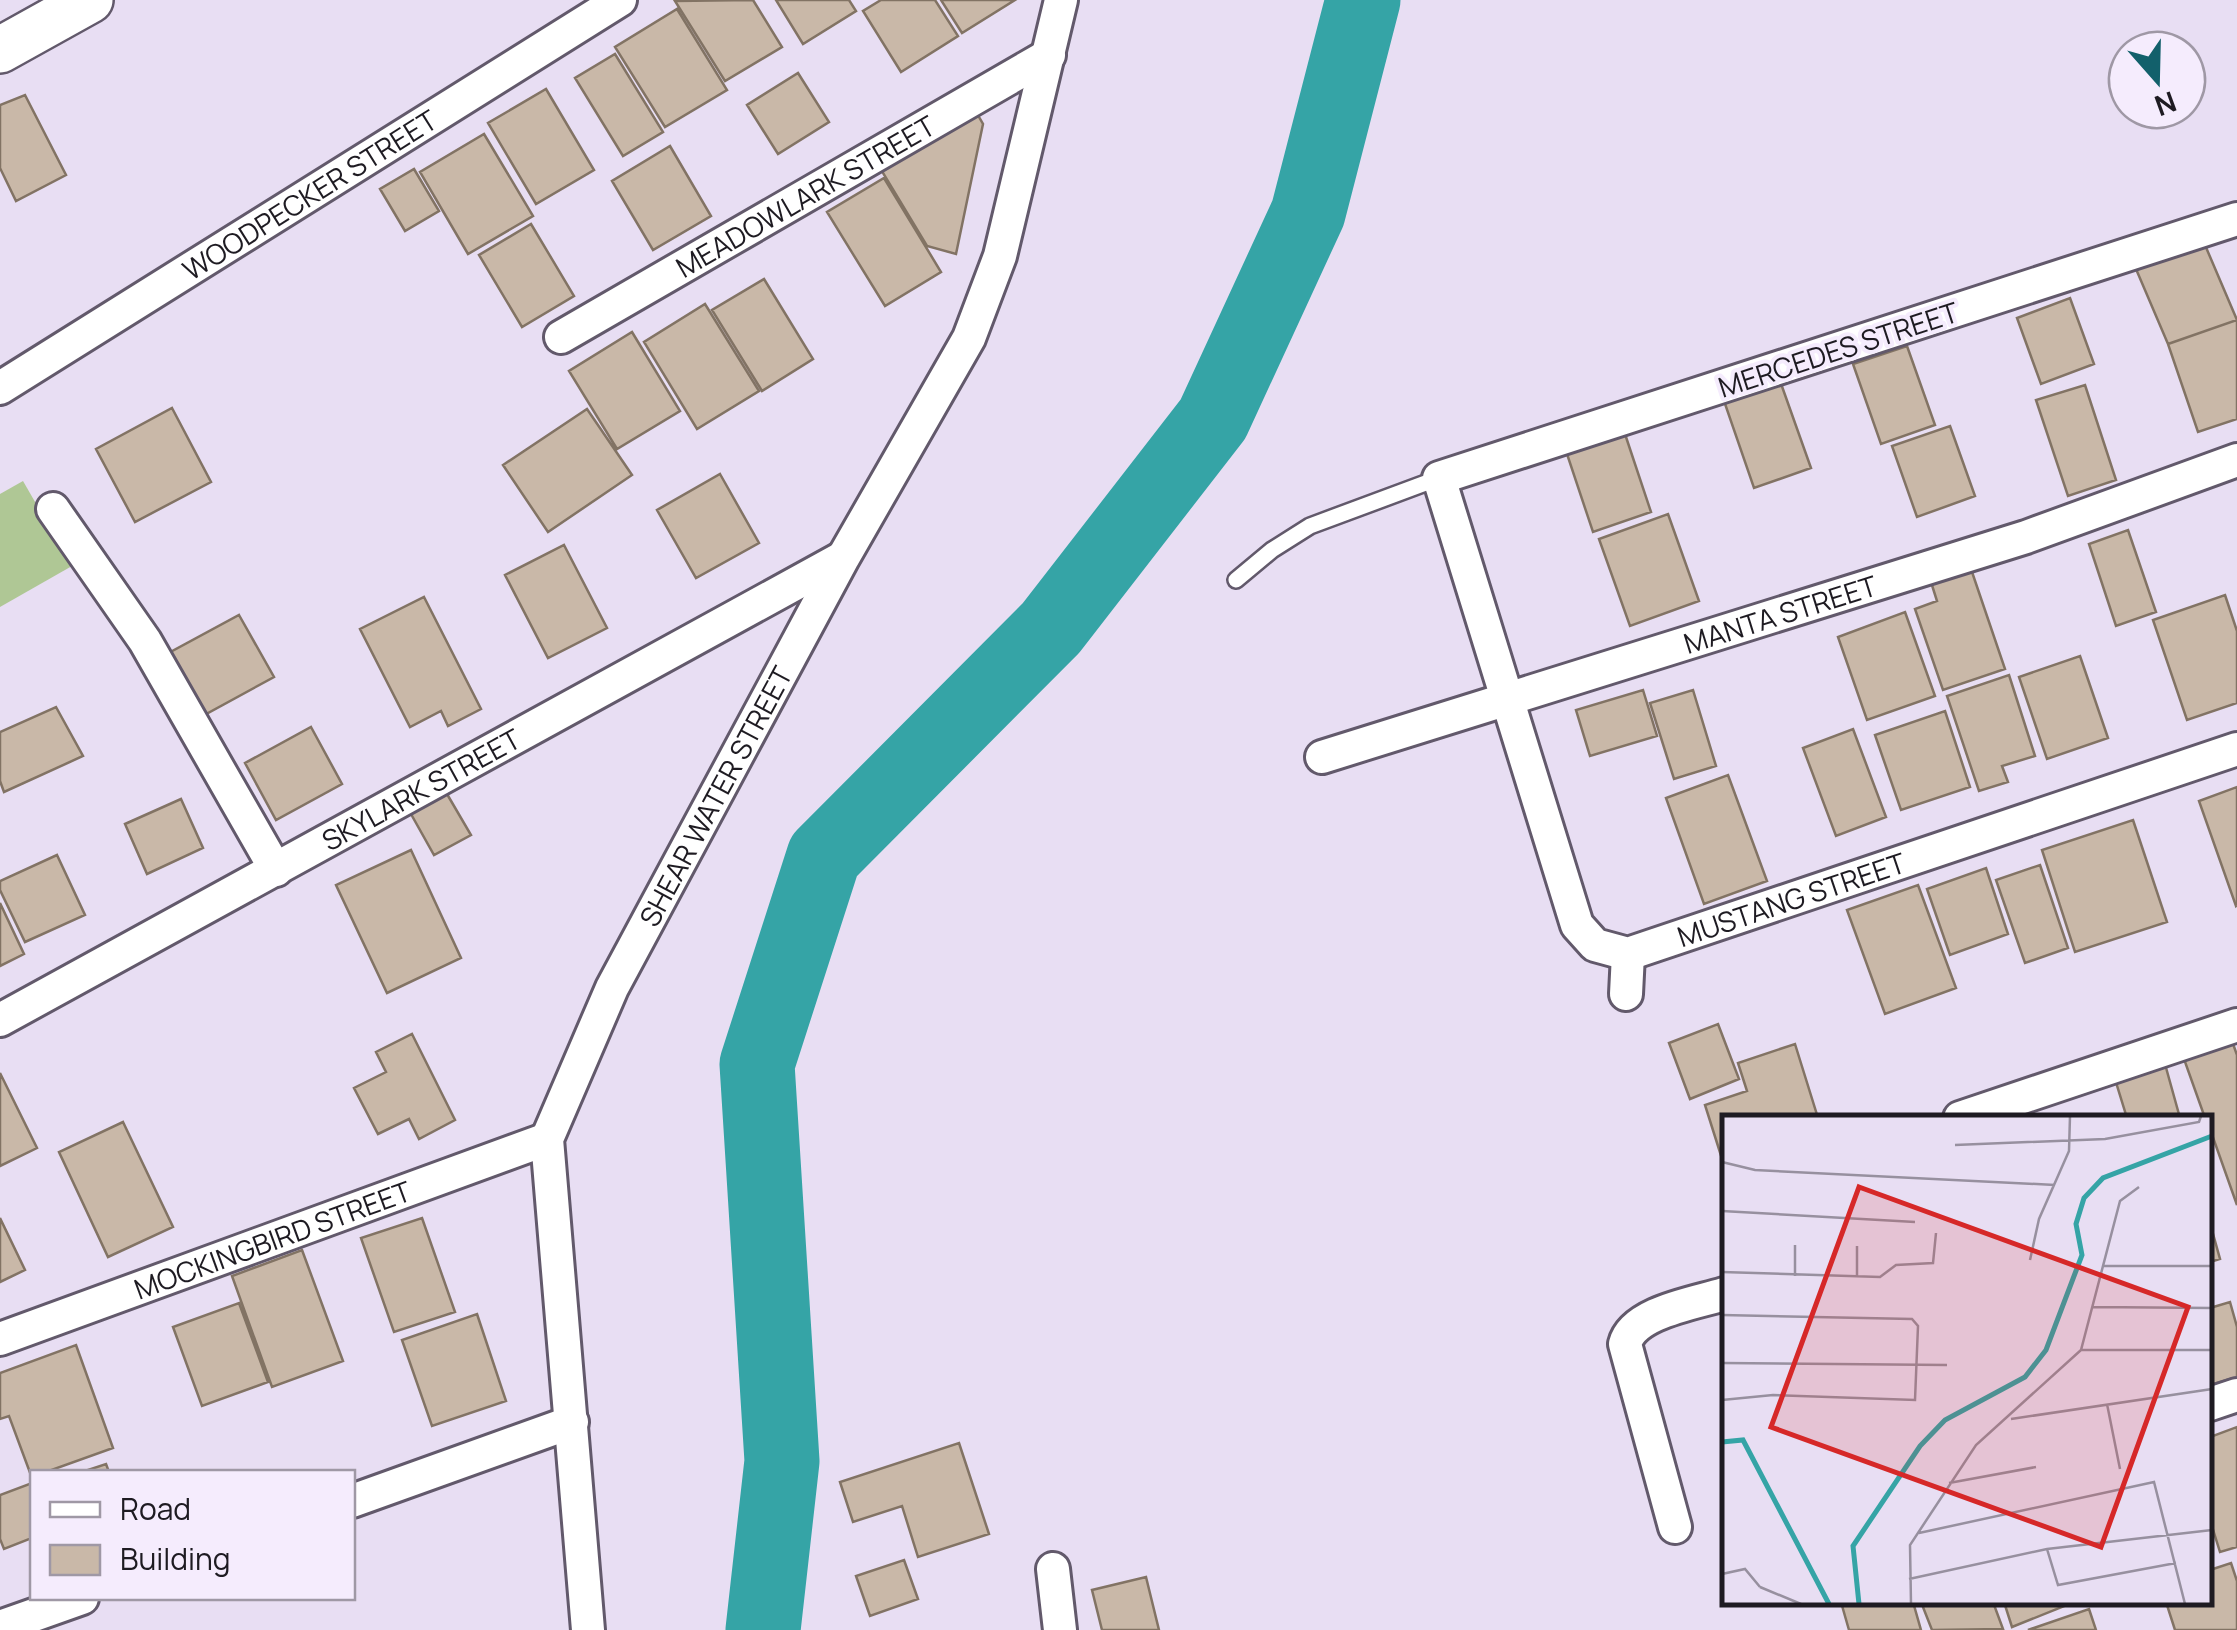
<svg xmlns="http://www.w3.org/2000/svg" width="2237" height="1630" viewBox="0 0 2237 1630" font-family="Manrope,sans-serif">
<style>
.green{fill:#afc795}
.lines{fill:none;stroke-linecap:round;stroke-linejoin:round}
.river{stroke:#35a4a6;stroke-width:75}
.building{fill:#c9b8a8;stroke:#827364;stroke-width:2.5}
.lane-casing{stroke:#62596b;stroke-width:20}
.street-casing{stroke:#62596b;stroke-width:38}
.secondary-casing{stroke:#62596b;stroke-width:50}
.lane{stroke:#fff;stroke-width:15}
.street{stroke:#fff;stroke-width:32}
.secondary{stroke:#fff;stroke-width:45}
.labels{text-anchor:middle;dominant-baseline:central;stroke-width:8;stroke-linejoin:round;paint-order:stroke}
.street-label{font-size:28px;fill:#1e1b22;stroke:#f5ecfd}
.inset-river{fill:none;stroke:#35a4a6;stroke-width:5}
.inset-road{fill:none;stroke:#97909f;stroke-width:2.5}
.view{fill:#d62828;fill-opacity:0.15;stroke:#d62828;stroke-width:5}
.inset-edge{fill:none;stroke:#1e1b22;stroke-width:5}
</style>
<rect width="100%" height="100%" fill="#e8def3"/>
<!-- green -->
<path class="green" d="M23,481L72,566L0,607V494Z"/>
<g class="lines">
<!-- river -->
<path class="river" d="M763,1630L782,1461L757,1064L824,856L1051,628L1213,419L1308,213L1363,0"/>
</g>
<!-- building -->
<path class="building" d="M753,0L782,47L725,81L675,1Z
M776,0H849L856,11L803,44Z
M881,0H935L958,36L901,72L863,11Z
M941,0H1015L962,33Z
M677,9L727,90L665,127L615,47Z
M615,54L663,132L623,156L575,78Z
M798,73L829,122L778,154L747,105Z
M546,89L594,170L536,204L488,123Z
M25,95L66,175L16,201L0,168V105Z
M975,110L983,124L956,254L927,246L880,168Z
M484,134L533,216L468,254L420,172Z
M670,146L711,216L653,250L612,181Z
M414,169L439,211L405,231L380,189Z
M884,178L941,272L885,306L827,212Z
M531,224L574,296L522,327L479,255Z
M2205,245L2237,320L2168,344L2136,269Z
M764,279L813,359L762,391L712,310Z
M2070,298L2094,364L2041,384L2017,318Z
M705,304L759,391L697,429L644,342Z
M2237,320V419L2198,432L2168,344Z
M632,332L680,411L617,449L569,371Z
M1907,346L1935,425L1881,444L1853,364Z
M1779,378L1811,468L1754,488L1723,398Z
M2085,385L2116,480L2068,496L2036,400Z
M172,408L211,482L135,522L96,449Z
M587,409L632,475L548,532L503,465Z
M1950,426L1975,496L1917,517L1892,446Z
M1624,431L1651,512L1593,532L1566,451Z
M720,474L759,543L696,578L657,510Z
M1668,514L1699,601L1630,626L1599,539Z
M2128,530L2156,612L2116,626L2089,544Z
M564,545L607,628L548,658L505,575Z
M1971,569L2005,669L1943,690L1915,609L1937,601L1931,582Z
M2225,595L2237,631V703L2187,720L2153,620Z
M424,597L481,709L448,726L441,711L410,727L360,629Z
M1905,612L1935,696L1867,720L1838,637Z
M239,615L274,677L186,725L152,662Z
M2080,656L2108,738L2047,759L2019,677Z
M2009,675L2035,756L2002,766L2008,782L1979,791L1947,696Z
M1643,690L1657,736L1590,756L1576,710Z
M1693,690L1716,766L1674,779L1650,703Z
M56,707L83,756L4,792L0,781V732Z
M1945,711L1970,787L1901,810L1875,735Z
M311,727L342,784L276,820L245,763Z
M1853,729L1886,817L1836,836L1803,748Z
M1728,775L1767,881L1704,904L1666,798Z
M2237,787V905L2236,906L2199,801Z
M447,794L471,835L434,855L411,814Z
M181,799L203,848L147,874L125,824Z
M2133,820L2167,922L2075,952L2042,850Z
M411,850L461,958L387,993L336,885Z
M57,855L85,915L25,942L0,890V881Z
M2040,865L2068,948L2025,963L1996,880Z
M1986,868L2008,934L1950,955L1927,889Z
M1918,885L1956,988L1885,1014L1847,910Z
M0,903L24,954L0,966Z
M1718,1024L1739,1079L1690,1099L1669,1043Z
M412,1034L455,1120L419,1139L409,1119L378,1134L354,1088L386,1072L376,1052Z
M2232,1041L2237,1055V1205L2210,1129V1118H2205L2184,1059Z
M1795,1044L1818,1118H1724V1165L1705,1105L1747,1091L1738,1063Z
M2165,1064L2180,1118H2127L2115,1079Z
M0,1073L37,1148L0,1166Z
M123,1122L173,1227L108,1257L59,1152Z
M0,1218L25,1270L0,1282Z
M422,1218L455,1312L394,1332L361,1238Z
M2210,1223L2220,1259L2210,1262Z
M302,1250L343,1361L272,1387L232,1276Z
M2230,1302L2237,1327V1377L2210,1385V1308Z
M239,1303L268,1382L202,1406L173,1327Z
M477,1314L506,1401L432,1426L402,1340Z
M76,1345L113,1448L46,1472H32V1478L9,1416L0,1419V1373Z
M2237,1427V1547L2220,1552L2210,1520V1437Z
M959,1443L989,1534L918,1557L902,1506L853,1522L840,1482Z
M106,1464L109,1472H82Z
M32,1483V1538L4,1549L0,1539V1495Z
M904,1560L918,1599L870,1616L856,1576Z
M2231,1563L2237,1581V1630H2175L2166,1602H2210V1570Z
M1146,1577L1159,1630H1102L1092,1590Z
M1841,1602H1913L1921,1630H1849Z
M1921,1602H1993L2003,1629L1932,1630Z
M2004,1602H2067V1605L2012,1627Z
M2089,1609L2096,1630H2028Z"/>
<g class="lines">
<defs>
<path id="lane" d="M1236,580L1272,550L1310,526L1439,478"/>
<g id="street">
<path id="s1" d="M2237,219L1439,478L1577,925L1595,945L1628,954L2237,749"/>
<path id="s2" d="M561,337L1049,55"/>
<path id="s3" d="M0,388L620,0"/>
<path d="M53,509L145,641L276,870"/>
<path id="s4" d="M1322,757L2026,537L2237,460"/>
<path d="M1626,994L1628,954"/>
<path id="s5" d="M0,1020L842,558"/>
<path d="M1960,1118L2237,1025"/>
<path id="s6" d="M0,1339L547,1139"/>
<path d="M2210,1404L2237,1395"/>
<path d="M352,1501L572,1422"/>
<path d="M1675,1527L1625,1344C1633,1312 1696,1303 1724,1294"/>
<path d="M1053,1569L1060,1630"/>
<path d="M0,1627L82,1598"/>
<path id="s7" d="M588,1630L547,1139L612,988L843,558L969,338L1000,256L1061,0"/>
</g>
<path id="secondary" d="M0,50L90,0"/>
</defs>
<!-- lane casing -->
<use href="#lane" class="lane-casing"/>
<!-- street casing -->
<use href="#street" class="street-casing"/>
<!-- secondary casing -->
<use href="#secondary" class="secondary-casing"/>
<!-- lane -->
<use href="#lane" class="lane"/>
<!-- street -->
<use href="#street" class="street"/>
<!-- secondary -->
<use href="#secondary" class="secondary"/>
</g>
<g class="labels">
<!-- street labels -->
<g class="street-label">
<text stroke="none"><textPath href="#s3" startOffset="365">WOODPECKER STREET</textPath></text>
<text stroke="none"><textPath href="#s2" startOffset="282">MEADOWLARK STREET</textPath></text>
<text transform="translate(1838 349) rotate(-18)">MERCEDES STREET</text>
<text stroke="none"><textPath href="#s4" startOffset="480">MANTA STREET</textPath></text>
<text stroke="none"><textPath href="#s5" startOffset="480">SKYLARK STREET</textPath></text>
<text stroke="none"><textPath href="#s7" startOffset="875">SHEAR WATER STREET</textPath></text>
<text stroke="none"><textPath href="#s1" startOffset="1540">MUSTANG STREET</textPath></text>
<text stroke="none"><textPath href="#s6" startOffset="290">MOCKINGBIRD STREET</textPath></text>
</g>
</g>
<!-- overview -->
<g transform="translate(1722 1115)">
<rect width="490" height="490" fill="#e8def3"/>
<path class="inset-river" d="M0,327L21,325L107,489M137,489L131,431L198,331L223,305L303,262L324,235L360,140L354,109L362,83L381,63L490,21"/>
<path class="inset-road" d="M233,30L383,24L477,7L479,1M0,47L33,55L333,70M0,96L193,107M73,130V161M308,145L317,104L347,36L348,1M382,151H490M0,157L158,162L174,150L211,148L214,118M135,162V131M371,192L490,193M0,200L190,204L196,211L193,285L51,280L0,285M359,235H490M0,248L225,250M385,289L398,354M289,304L490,274M227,368L314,352M197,418L432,367L463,489M325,434L336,470L454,448M0,459L23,454L38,472M187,464L325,434L490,415M38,472L79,489M189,489L188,430L254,330L359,235L398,86L417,72"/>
<path class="view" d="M137,72L466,192L379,432L49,312Z"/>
<rect width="490" height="490" class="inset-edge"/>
</g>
<!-- legend -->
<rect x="30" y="1470" width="325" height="130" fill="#f5ecfd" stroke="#9f98a5" stroke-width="2.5"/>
<rect x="50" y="1502" width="50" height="15" fill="#ffffff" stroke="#9f98a5" stroke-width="2.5"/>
<text x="120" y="1520" font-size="30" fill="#1e1b22">Road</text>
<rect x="50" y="1545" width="50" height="30" fill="#c9b8a8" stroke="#9f98a5" stroke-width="2.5"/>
<text x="120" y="1570" font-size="30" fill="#1e1b22">Building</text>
<!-- north arrow -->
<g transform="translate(2157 80) rotate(160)"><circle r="48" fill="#f5ecfd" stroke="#9f98a5" stroke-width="2.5"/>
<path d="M0-8L18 38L0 25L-18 38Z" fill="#12606b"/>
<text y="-15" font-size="28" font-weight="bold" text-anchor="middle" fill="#1e1b22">N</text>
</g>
</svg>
